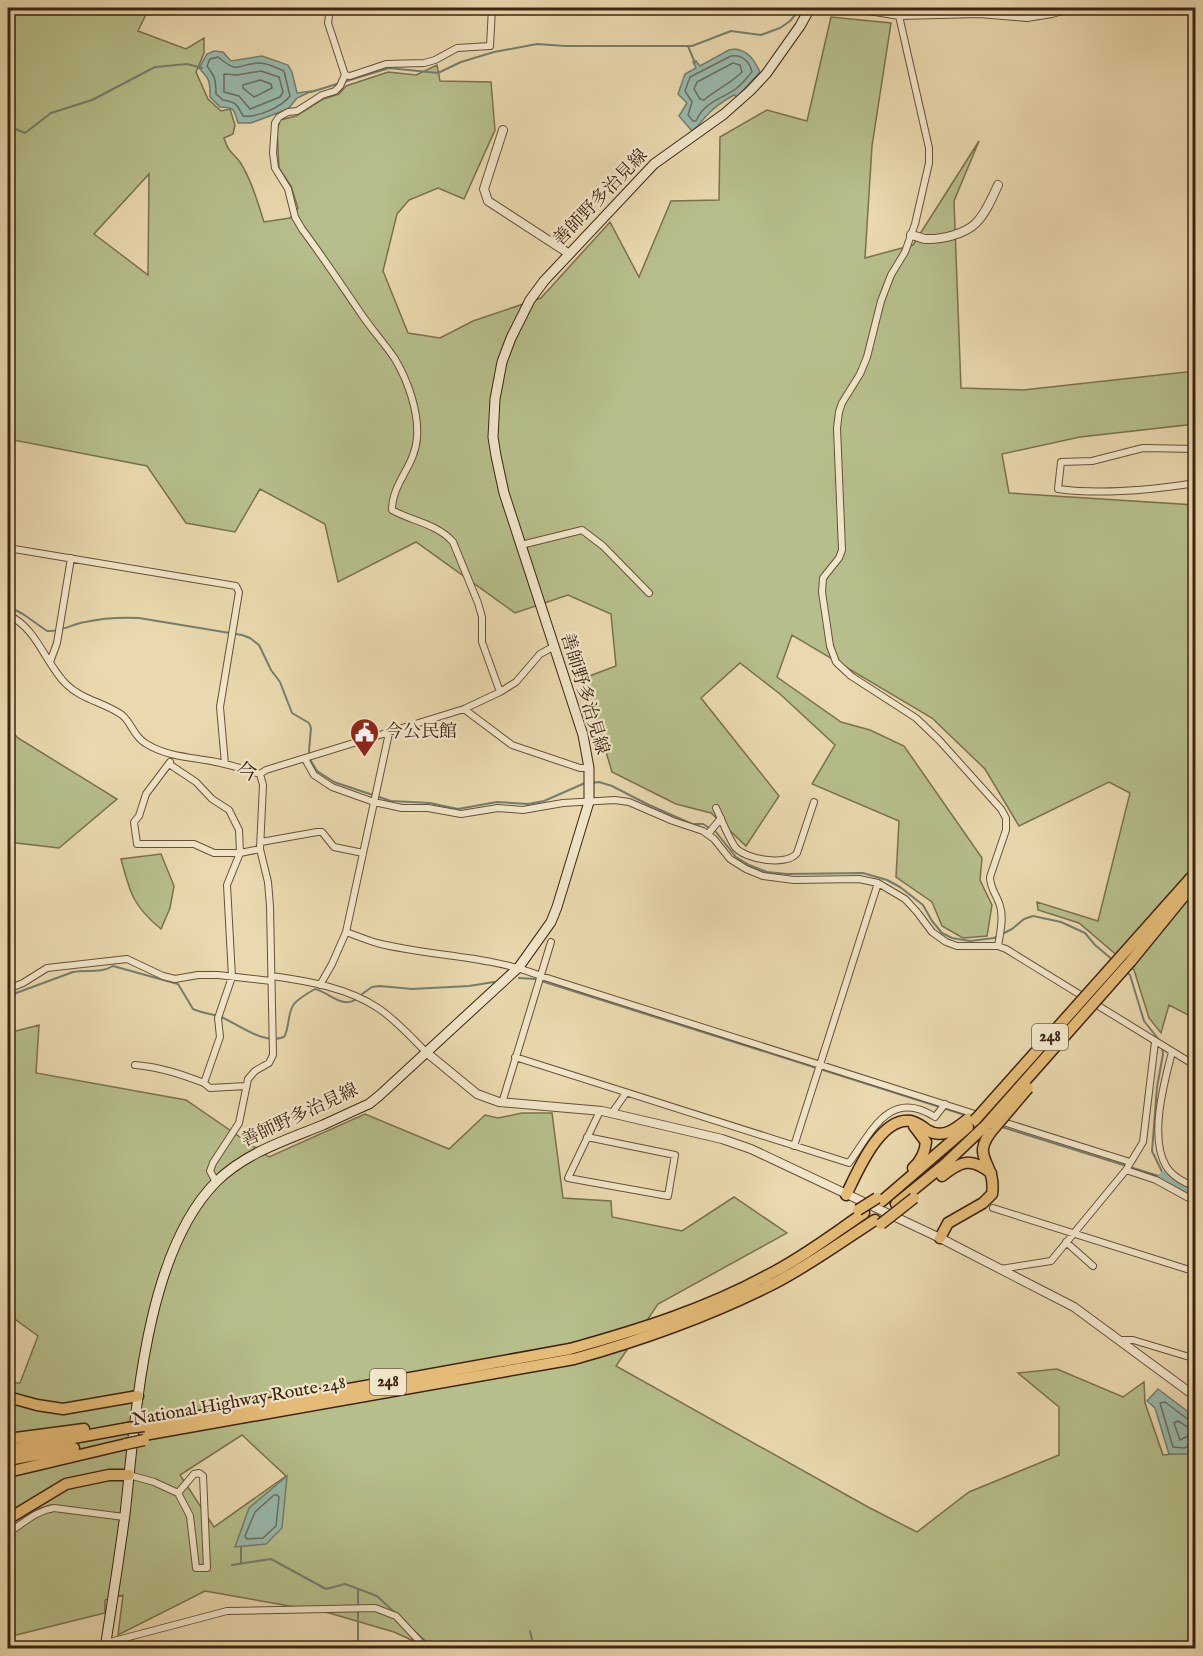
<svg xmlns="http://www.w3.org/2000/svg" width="1203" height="1656" viewBox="0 0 1203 1656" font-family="'IM FELL English','Noto Serif JP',serif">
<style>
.green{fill:#b6bf8b;stroke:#7a714e;stroke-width:1.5;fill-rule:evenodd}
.water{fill:#98baad;stroke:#747e6f;stroke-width:1.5}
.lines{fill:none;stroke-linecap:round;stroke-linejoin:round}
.shore{stroke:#6a6e5f;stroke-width:1.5}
.stream{stroke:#747e6f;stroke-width:2}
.river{stroke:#98baad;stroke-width:14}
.minor-casing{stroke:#685038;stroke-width:8}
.tertiary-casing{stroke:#685038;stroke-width:10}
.secondary-casing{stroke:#3d2311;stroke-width:11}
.trunk-casing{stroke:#3d2311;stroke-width:13}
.minor{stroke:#f1e6ca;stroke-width:6}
.tertiary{stroke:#f1e6ca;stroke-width:8}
.secondary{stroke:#f1e6ca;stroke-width:9}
.trunk{stroke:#e5bc77;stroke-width:10}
.trunk-bridge-casing{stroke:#3d2311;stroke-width:13;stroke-linecap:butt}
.trunk-bridge{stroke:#e5bc77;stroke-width:10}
.labels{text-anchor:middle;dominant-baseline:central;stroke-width:4.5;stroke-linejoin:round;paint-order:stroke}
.shield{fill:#f1e6ca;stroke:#735e48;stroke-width:1.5}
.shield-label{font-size:16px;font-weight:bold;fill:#3d2311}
.street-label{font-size:18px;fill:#3d2311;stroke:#f1e6ca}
.poi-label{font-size:18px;fill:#3d2311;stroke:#f1e6ca;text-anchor:start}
.quarter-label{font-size:21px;fill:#3d2311;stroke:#f1e6ca}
</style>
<rect width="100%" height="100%" fill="#ead9ae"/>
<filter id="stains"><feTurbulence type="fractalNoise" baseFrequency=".00333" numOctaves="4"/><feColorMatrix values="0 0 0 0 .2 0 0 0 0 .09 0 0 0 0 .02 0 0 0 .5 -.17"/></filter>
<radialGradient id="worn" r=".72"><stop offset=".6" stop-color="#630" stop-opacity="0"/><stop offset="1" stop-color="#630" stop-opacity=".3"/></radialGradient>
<!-- green -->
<path class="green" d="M8,8H149L138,31L186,49L204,38V53L196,72L208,99L221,111L230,109L235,125L233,134L224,138C229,154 232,151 240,162C251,179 258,203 264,222L290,218L298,208L291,186L279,168L277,131L280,120L296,116L323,99L339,94L346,86L388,72L416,75L437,65L440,81L491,82L495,130L464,199L438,188L409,200L397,214L383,271L408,333L440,338L473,321L541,298L610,222L639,277L671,201L719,200L720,137L767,110L807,121L831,17L891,23L872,146L865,258L913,245L979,141L954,201L961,388L1023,390L1195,371V424L1080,437L1002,454L1009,493L1195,505V1015L1192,1017L1169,1005L1161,1033L1149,1018L1134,970L1079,923L1038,910L1037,902L1098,921L1130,793L1109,782L1019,826L985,769L932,718L792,635L777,677L841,722L870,730L904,746L982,858L980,880L992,905L987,936L963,938L942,926L932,902L896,877L899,821L812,784L835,745L780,694L740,663L701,698L779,796L746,846L711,813L676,804L612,772L584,678L616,666L611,614L568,595L515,613L416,542L338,582L325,524L260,489L235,532L186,523L147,466L8,439ZM149,174L148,275L94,234Z
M8,727L18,738L117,799L59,848L8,842Z
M161,854L174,886L170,908L161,929C133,906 130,893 121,859Z
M39,1025L36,1073L186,1100L269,1157L365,1114L449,1149L485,1115L498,1118L522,1113H552L563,1198L611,1201L612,1217L682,1231L734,1197L787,1233L658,1304L616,1366L868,1507L917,1532L969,1492L1059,1455V1407L1018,1373L1057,1369L1123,1397L1144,1382L1145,1403L1163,1455L1195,1452V1648H429L394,1632L329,1613L205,1591L118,1635L123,1595L105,1600V1613L8,1637V1383H20L38,1336L8,1314V1033ZM242,1435L286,1476L214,1527L180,1475Z"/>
<!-- water -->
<path class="water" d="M735,49C749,51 754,60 760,72L737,97L734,95C725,100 716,106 709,113C702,120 700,125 692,131L679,116L687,103L678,94L685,74L696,68L693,62L696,61L700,66L729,50Z
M214,51L223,52L231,61L262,56L288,65L292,72L297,93L312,91L297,98L288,109L251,123H238C234,110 235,107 220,107L210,97C210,80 210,80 199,68L207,54Z
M1158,1389L1195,1417V1447L1187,1454H1169L1155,1408L1147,1401Z
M287,1476L282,1528L266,1544L235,1547L249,1508Z"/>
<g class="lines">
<!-- shore -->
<path class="shore" d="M731,56C742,54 750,62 752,72C747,77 743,83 738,87C724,99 705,100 696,121H693L688,115L692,102L685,91L690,77Z
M218,57C241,76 236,63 260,63C267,63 277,68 284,71L290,96C281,107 258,118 243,116C237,105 237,102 223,100L216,94C216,79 215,77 207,66L210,59Z
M733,63L740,65L742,72C731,83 716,90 704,100L700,99L694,89L697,82Z
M261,71L279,77L283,92L280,97L250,109L239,96L224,92V74L237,75Z
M260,80L271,84L272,88L254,97L243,88V85Z
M1196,1422L1190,1421L1165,1402L1160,1403L1173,1447L1184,1448L1196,1443
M1196,1429L1194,1431L1178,1421L1174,1423L1180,1440L1194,1433L1196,1435
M274,1495H277L279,1497L276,1526L263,1538L247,1539L245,1536L255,1512Z"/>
<!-- stream -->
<path class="stream" d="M894,8H926
M688,46L695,63
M311,92L389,68L438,73L461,62L494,52L537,44L565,46H692L731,31L761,35L780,28L790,21L801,8
M8,126L25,133L51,113L92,100L155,67L187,64L202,68
M8,606L23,614L47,631C61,632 72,624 85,622C103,618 121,617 139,618L242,635L250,638L259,645L271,670L280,682L292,713L309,723L311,728L309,751L311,761L317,771L334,782L391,801L430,803L458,809L497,802L528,804L544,801L585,783
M591,783L599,782L612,786L647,804L692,824H703L716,832L736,857L749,865L767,872L787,874L863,873L887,880L900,887L923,905L932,921L942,933L952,938L970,941L994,938L1012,929L1024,919L1033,916L1061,922L1085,933L1095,945L1114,961
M1127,973L1130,975L1144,1021L1160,1041
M519,978L535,979L965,1115
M362,994L372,987L380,986L412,989L469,986L494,982
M8,996L73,972C87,969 100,974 113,966L178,984L193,1009C202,1013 212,1014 221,1017C240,1025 263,1045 284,1037C290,1027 287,1013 294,1004C299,998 308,993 315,989C328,992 342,1008 355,1000
M1162,1046L1163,1054L1157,1087L1152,1151L1165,1178
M1002,1127L1165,1178
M241,1547V1563
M232,1565L271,1559L326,1589L345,1584L377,1596L395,1613
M414,1631L433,1648
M530,1631L534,1648
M326,1648L336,1645H358
M358,1648V1589"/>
<!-- river -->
<path class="river" d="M1165,1178L1181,1189L1196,1196"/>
<defs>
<path id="minor" d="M330,8L328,23L345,75L340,86L335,91L322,95L297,111L288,112L279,117L275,123L273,153L275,168L288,189L295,217L302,229C323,257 342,286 362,315C372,330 385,344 395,359C408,381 419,412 417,438C415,466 392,483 392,510C411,521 438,524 453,542L478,603L482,617V642L500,692
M851,8L899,16L979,14L1027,18L1052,14L1073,8
M899,16L929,148V163L915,224L905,252L891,275L881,301L867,357L860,374L842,403L839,412L837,428L842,550L839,558L823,578L822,592L830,646L836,662L851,676L916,718L939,740L1001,809L1006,818V830L990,877C990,889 997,895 1000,906C1004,917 1000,934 998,946
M345,75L350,76L386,64L424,63L435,60L457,48L490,46L492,8
M1196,449L1143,448L1092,461L1061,462L1058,489C1102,495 1151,490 1196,483
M521,545L582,530L603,546L649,593
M8,548L236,586L239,592L220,707L225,764
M8,615C37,628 45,663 66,684C82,700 104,702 122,715C132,723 133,736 145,743C165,756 188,757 211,761C227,764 244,769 260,774
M50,662L57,643L71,558
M464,709L512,745L580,768H589
M305,759L314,775L332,787L374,802L402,808H428L461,814L498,808L523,810L563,803L615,800L629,802L673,821L703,831L714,839L730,859L746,869L763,876L794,880L859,879L878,883L905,899L917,912L932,932L946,942L957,946H998L1006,949L1196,1066
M170,762L146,794L139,816L134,822L137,844H194L214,853H240L260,849
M169,764L196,782L212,799L229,810L239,830L240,853L227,885L232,977L218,1018L220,1037L204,1083L210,1088L246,1086
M260,774L266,770L464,709L500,692L516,682L540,654L553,647
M716,808C722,820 727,835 735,847C744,859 787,867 797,853L814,802
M708,834L721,818
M261,842L317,832H322L334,847L363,853
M346,932C357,936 367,940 377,943C432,957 488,955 541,976L981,1116
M272,976C308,981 348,988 378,1008C396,1020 411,1037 426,1052
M320,985L332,964L346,932L389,733
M8,989L23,983L47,968L127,959L163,976L175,979L198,975H218L271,981
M1172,1052C1164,1083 1149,1137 1166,1166C1172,1176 1185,1183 1196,1187
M515,1057L849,1163C872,1131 890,1088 935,1117L945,1104
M135,1065C160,1067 181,1074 204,1083
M502,1103L551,942
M612,1113L626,1093
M1000,1121L1130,1162
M587,1137L675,1155L668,1196L568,1178L600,1111
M794,1146L878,883
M1126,1170L1156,1180L1196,1202
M216,1182L210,1171L213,1163L239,1123L248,1079L255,1071L269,1063L273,1055L270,906L268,882L260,849L263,785L260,774
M993,1208L1196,1272
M1066,1242L1093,1266
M1000,1269L1051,1261L1126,1170L1143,1142L1155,1042
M1121,1340H1133L1196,1359
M129,1475L154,1482L178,1493L194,1474L199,1473L203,1476L207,1568H196L190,1516L178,1493
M8,1533C24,1523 35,1511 54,1508L124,1517
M106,1643L227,1611L375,1608L396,1616L426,1648"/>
<path id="tertiary" d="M1196,62V95
M503,130L484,189L488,201L568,253
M911,235C916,236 921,238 925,239C941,240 965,234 976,223C986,213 992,198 998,185
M426,1052L477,1094L499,1102L602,1111L722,1139L751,1149L940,1238L1074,1307L1196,1397"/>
<path id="secondary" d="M105,1648C112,1604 119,1559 125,1514C136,1416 144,1255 216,1182C245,1153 286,1140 323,1125C338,1118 353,1111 369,1104L380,1095L519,967L551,922L557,907L589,802V768L583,735L504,493L496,456L493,437L495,399L502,362L511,338L530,300L544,281L654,164L724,114L750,91L766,74L800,26L810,8"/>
<path id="trunk" d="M1123,954L1196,872
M1131,961L1188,891
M913,1168C921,1161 925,1152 926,1142L914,1126
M942,1176C961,1161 971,1157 991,1173
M846,1195C857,1173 880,1116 911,1121C918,1123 922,1126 927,1130C943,1140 957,1128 969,1118
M882,1201L968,1127
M896,1204L945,1164L986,1125
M940,1238L948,1223L983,1203L992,1194C997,1160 967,1159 995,1127
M8,1397L37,1405L63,1409L138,1396
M144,1426L570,1349C638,1330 706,1309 768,1275C802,1258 833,1234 864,1213
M144,1435L574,1359C642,1340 707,1317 771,1285C807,1267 841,1242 875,1220
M8,1439L84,1429
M8,1450L128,1428
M8,1460L74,1448
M8,1472L126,1444
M8,1519L66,1484L109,1475H129"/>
</defs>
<!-- minor casing -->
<use href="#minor" class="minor-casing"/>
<!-- tertiary casing -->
<use href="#tertiary" class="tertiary-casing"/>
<!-- secondary casing -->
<use href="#secondary" class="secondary-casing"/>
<!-- trunk casing -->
<use href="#trunk" class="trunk-casing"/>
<!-- minor -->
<use href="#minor" class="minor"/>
<!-- tertiary -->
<use href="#tertiary" class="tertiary"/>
<!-- secondary -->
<use href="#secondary" class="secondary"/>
<!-- trunk -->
<use href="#trunk" class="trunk"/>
<defs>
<path id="trunk-bridge" d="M975,1120L1123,954
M986,1125L1131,961
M995,1127L1028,1088
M858,1210L877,1198
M881,1224L914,1198
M128,1428L144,1426
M126,1444L144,1440"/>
</defs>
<!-- trunk-bridge casing -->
<use href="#trunk-bridge" class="trunk-bridge-casing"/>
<!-- trunk-bridge -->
<use href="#trunk-bridge" class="trunk-bridge"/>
</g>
<!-- icons -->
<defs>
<symbol id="civic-pin" viewBox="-11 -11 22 30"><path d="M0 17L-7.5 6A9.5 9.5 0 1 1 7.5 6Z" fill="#8f2418" stroke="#f1e6ca"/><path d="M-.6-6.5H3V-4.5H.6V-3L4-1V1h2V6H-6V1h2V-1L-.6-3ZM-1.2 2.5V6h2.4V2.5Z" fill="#fff"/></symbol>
</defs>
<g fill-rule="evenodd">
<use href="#civic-pin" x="348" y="716" width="33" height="45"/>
</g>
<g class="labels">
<!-- shield labels -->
<g class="shield">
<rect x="1032" y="1024" width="36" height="26" rx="4.5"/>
<rect x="370" y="1369" width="36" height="26" rx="4.5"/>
</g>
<g class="shield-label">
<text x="1050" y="1037">248</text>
<text x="388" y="1382">248</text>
</g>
<!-- street labels -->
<g class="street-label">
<text transform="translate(601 198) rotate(-46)">善師野多治見線</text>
<text transform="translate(584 694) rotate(73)">善師野多治見線</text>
<text transform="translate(300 1116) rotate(-25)">善師野多治見線</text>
<text transform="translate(239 1402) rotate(-10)">National Highway Route 248</text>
</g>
<!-- poi labels -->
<g class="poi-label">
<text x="385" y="732">今公民館</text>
</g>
<!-- quarter labels -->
<g class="quarter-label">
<text x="247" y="773">今</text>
</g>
</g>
<!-- margin -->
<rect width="1203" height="1656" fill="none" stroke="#ead9ae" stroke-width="30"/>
<rect x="9" y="9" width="1185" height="1638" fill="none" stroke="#3d2311" stroke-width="3"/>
<rect x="15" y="15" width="1173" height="1626" fill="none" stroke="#3d2311" stroke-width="1.5"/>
<rect width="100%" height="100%" filter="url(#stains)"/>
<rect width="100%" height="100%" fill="url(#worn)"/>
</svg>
